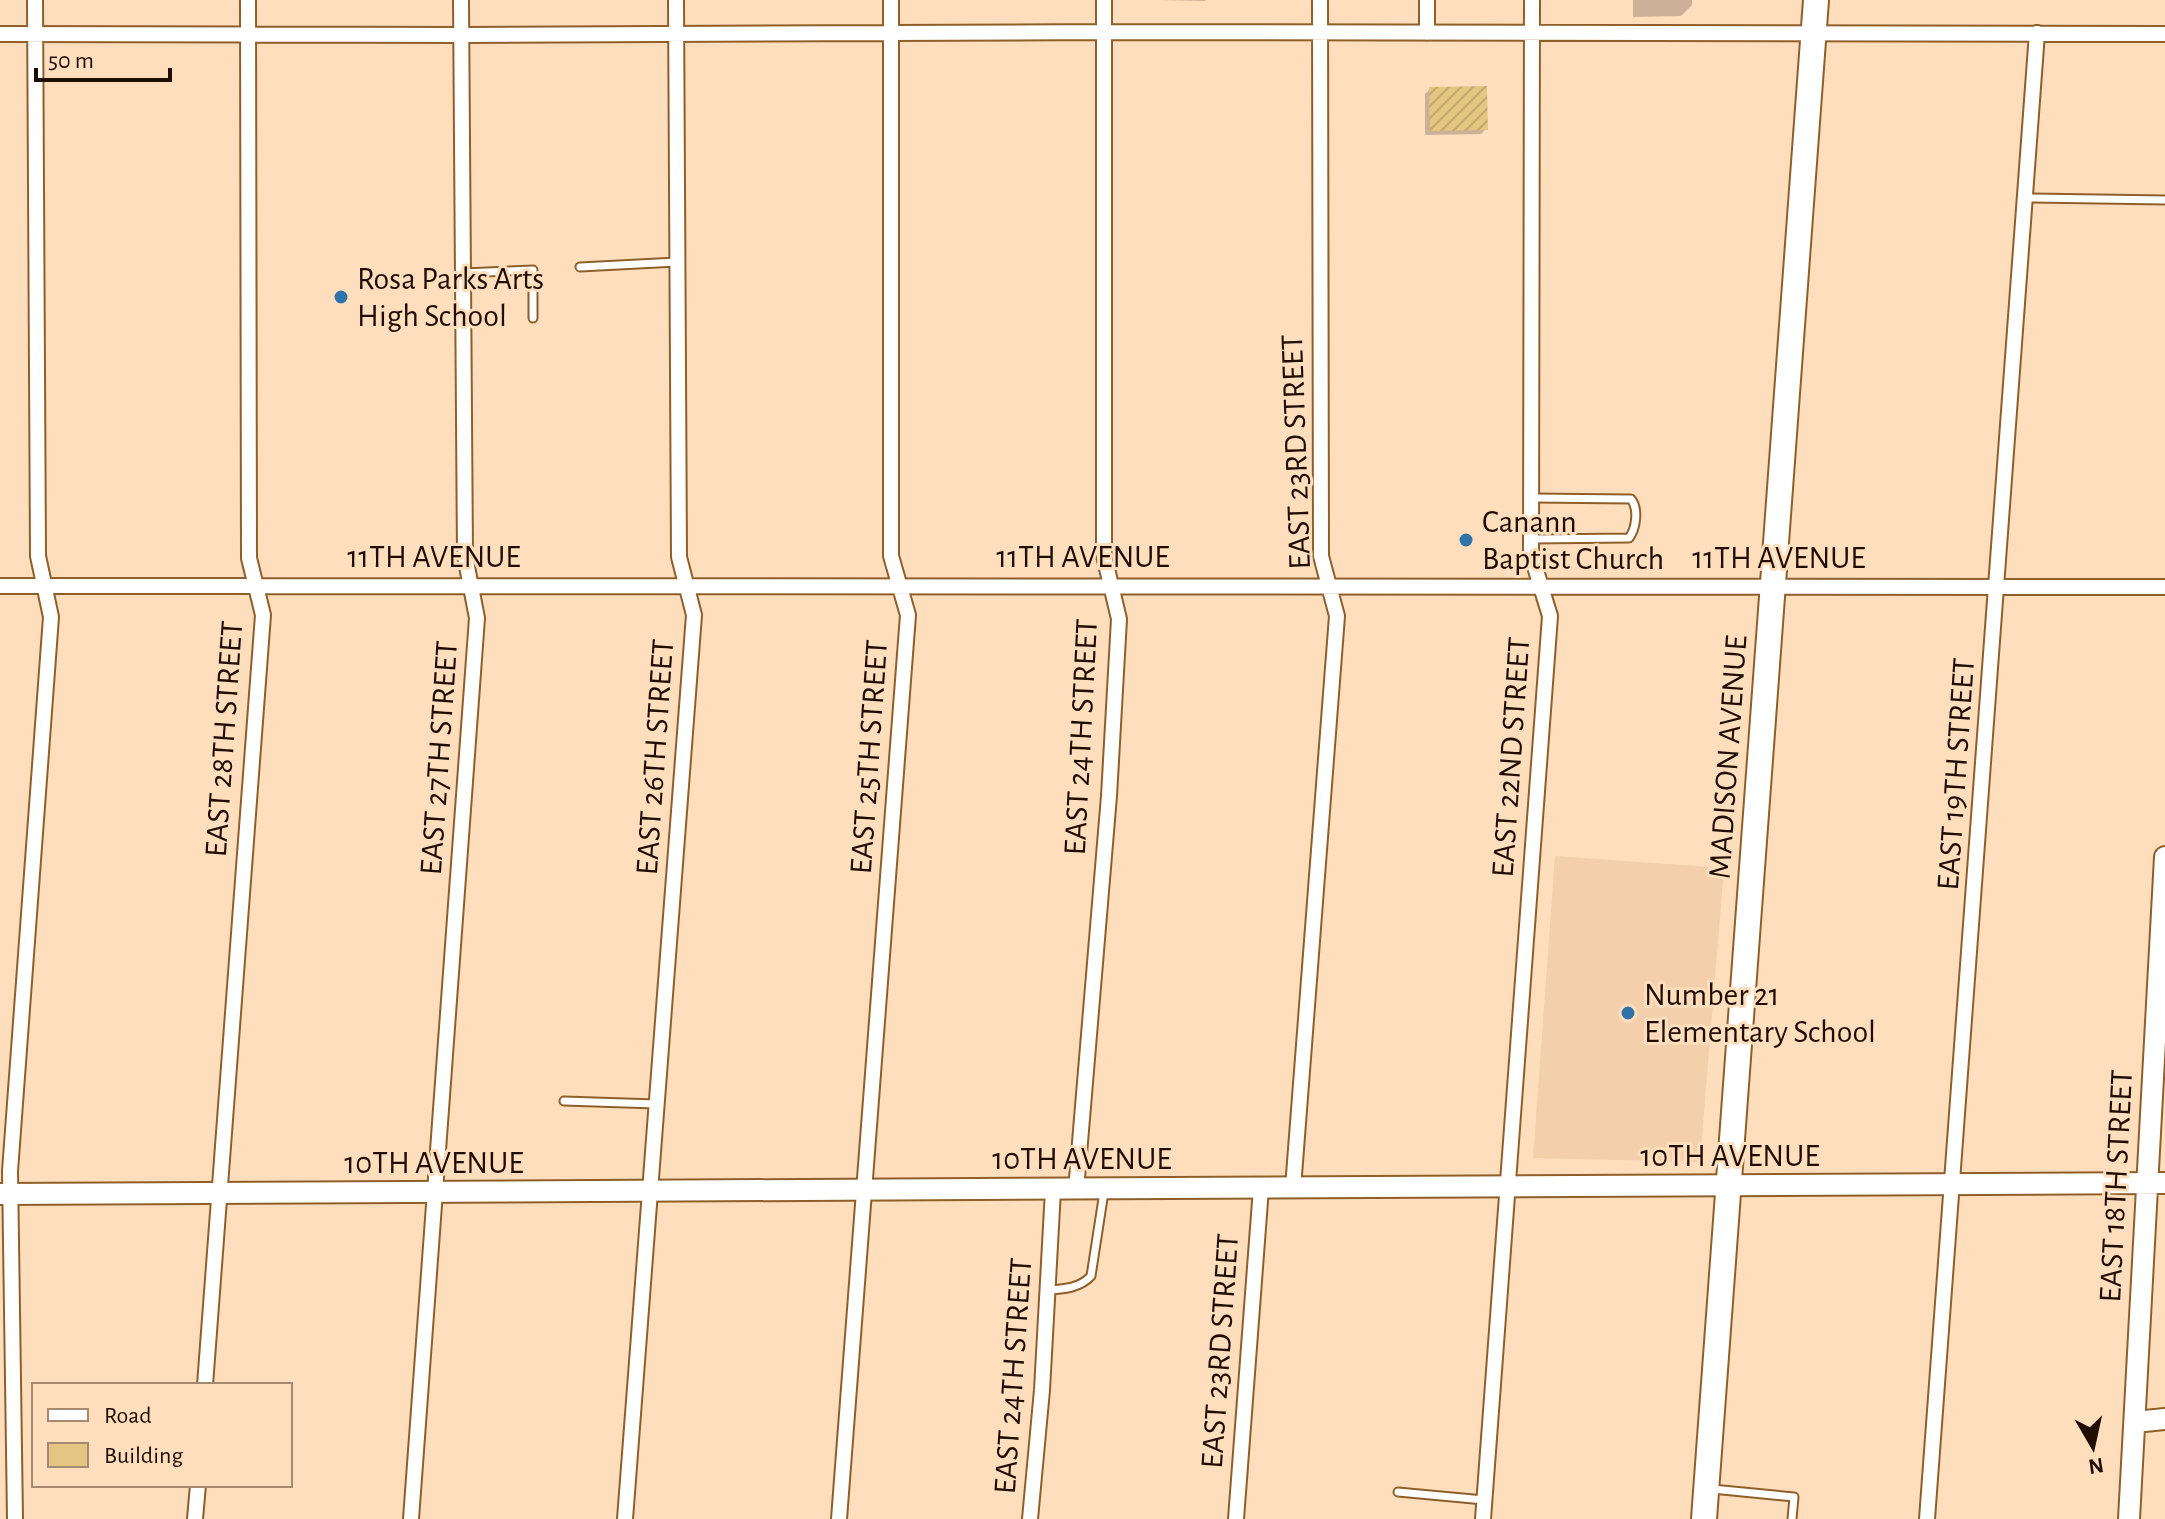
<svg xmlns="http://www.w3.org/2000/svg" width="2165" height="1519" viewBox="0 0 2165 1519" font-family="'Alegreya Sans',sans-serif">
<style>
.built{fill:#f3cfac}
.shadow{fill:#0003}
.building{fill:url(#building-hatch)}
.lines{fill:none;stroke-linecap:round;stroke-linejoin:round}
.lane-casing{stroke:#8f5f29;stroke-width:11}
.street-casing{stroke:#8f5f29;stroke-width:18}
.secondary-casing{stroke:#8f5f29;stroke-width:24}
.primary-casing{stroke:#8f5f29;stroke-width:28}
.lane{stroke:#fff;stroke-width:7}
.street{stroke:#fff;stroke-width:14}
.secondary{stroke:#fff;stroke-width:20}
.primary{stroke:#fff;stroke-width:24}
.poi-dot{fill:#3073a9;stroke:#ffdebe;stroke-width:3}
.labels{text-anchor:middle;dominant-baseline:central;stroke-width:6;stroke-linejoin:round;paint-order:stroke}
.poi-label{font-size:32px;fill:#1f0d00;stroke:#ffdebe;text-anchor:start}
.street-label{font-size:32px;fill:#1f0d00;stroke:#ffdebe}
</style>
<defs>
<pattern id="building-hatch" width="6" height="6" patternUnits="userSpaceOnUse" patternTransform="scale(2)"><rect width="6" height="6" fill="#e4c581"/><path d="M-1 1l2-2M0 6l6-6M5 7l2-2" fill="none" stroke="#c3a86e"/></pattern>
</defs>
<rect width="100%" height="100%" fill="#ffdebe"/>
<!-- built -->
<path class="built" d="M1555,856L1724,868L1700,1162L1533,1158Z"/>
<!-- shadow -->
<path class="shadow" d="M1160,0H1206L1205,1Z
M1633,0H1692V5L1681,16L1633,17Z
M1430,89L1486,129L1481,134L1425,135V94Z"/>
<!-- building -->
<path class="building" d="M1487,86L1488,130L1430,131L1429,87Z"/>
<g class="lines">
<defs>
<path id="lane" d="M2026,198L2165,200
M580,267L677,262
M463,273L533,270V318
M1532,498L1631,499C1639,509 1636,529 1629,538L1532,539
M564,1101L656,1104
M1049,1290C1064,1289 1080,1288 1091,1276L1104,1192
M1712,1489L1794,1497L1792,1519
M1398,1492L1484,1500"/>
<path id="street" d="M1427,33V0
M0,34L461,35L1104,32L2165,34
M0,586L2165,587
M1293,1188L1337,616L1321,556L1320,0
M1076,1190L1109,796L1119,619L1104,556V0
M205,1385L263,615L249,558L248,0
M15,1519L10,1171L51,617L38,556L35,0
M195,1519L198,1485
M411,1519L477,618L465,556L461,0
M625,1519L694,615L679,557L676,0
M839,1519L908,615L891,556V0
M1030,1519L1042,1390L1053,1190
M1236,1519L1261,1188
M1483,1519L1550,616L1531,554L1532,0
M1927,1519L2037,33"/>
<path id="secondary" d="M0,1194L2165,1183
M2135,1422L2165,1419
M2129,1519L2165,857"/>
<path id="primary" d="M1704,1519L1816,0"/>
</defs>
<!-- lane casing -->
<use href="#lane" class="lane-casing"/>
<!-- street casing -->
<use href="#street" class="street-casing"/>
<!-- secondary casing -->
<use href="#secondary" class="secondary-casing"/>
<!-- primary casing -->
<use href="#primary" class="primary-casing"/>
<!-- lane -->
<use href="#lane" class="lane"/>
<!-- street -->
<use href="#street" class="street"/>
<!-- secondary -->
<use href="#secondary" class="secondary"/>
<!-- primary -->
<use href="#primary" class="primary"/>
</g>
<!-- markers -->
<g class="poi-dot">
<circle cx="341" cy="297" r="8"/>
<circle cx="1466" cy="540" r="8"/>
<circle cx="1628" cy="1013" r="8"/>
</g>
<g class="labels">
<!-- poi labels -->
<g class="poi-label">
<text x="357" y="279">Rosa Parks Arts<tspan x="357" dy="37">High School</tspan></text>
<text x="1482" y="522">Canann<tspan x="1482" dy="37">Baptist Church</tspan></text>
<text x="1644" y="995">Number 21<tspan x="1644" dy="37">Elementary School</tspan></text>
</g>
<!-- street labels -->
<g class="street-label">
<text transform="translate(1296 452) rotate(-92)">EAST 23RD STREET</text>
<text x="434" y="557">11TH AVENUE</text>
<text x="1083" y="557">11TH AVENUE</text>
<text x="1779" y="558">11TH AVENUE</text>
<text transform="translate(1081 737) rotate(-87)">EAST 24TH STREET</text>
<text transform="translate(224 739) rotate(-86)">EAST 28TH STREET</text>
<text transform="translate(655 757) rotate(-86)">EAST 26TH STREET</text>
<text transform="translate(869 757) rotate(-86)">EAST 25TH STREET</text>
<text transform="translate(1511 757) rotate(-86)">EAST 22ND STREET</text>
<text transform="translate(1728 757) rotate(-86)">MADISON AVENUE</text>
<text transform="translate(439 758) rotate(-86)">EAST 27TH STREET</text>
<text transform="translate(1956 774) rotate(-86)">EAST 19TH STREET</text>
<text x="1730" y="1156">10TH AVENUE</text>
<text x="1082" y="1159">10TH AVENUE</text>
<text x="434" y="1163">10TH AVENUE</text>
<text transform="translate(2116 1186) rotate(-87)">EAST 18TH STREET</text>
<text transform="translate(1220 1351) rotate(-86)">EAST 23RD STREET</text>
<text transform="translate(1013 1376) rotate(-86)">EAST 24TH STREET</text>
</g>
</g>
<!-- legend -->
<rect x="32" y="1383" width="260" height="104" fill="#ffdebe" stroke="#a58a72" stroke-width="2"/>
<rect x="48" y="1409" width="40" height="12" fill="#ffffff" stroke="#a58a72" stroke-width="2"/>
<text x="104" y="1423" font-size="24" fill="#1f0d00">Road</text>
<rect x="48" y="1443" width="40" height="24" fill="#e4c581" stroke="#a58a72" stroke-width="2"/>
<text x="104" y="1463" font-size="24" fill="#1f0d00">Building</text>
<!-- north arrow -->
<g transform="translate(2093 1447) rotate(171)" stroke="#ffdebe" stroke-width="6" paint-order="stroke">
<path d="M0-6L14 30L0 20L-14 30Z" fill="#1f0d00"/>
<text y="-12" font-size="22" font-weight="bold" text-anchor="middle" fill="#1f0d00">N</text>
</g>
<!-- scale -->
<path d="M36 68v12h134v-12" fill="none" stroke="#1f0d00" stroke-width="4"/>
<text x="48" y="68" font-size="24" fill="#1f0d00" stroke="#ffdebe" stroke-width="6" paint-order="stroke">50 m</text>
</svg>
